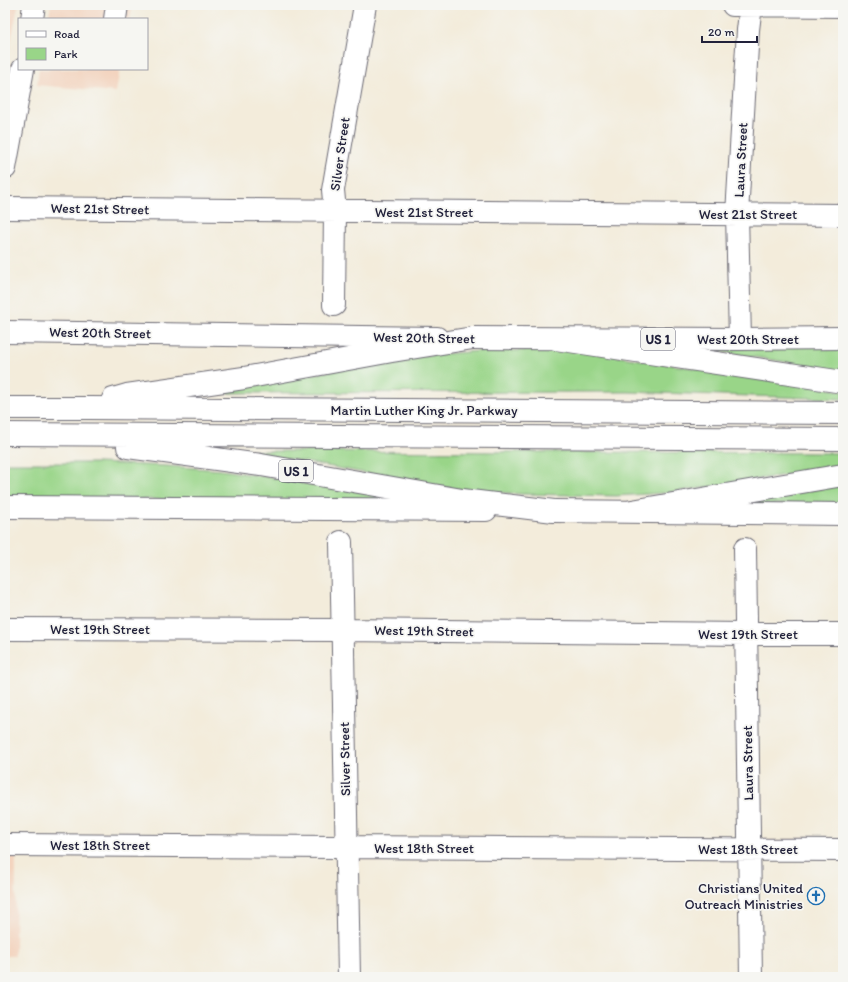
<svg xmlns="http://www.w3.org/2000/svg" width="848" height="982" viewBox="0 0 848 982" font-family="Itim,sans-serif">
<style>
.built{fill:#f3d4bf}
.green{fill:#99d588;stroke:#5e7c62}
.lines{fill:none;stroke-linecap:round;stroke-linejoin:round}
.minor-casing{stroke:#6b6973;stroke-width:24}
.major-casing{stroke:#6b6973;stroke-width:24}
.highway-casing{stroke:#6b6973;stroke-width:24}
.minor{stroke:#fff;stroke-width:22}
.major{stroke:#fff;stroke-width:22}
.highway{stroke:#fff;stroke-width:22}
.labels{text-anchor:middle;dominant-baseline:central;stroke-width:3.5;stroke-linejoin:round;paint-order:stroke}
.shield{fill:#f6f6f2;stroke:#626272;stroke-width:1}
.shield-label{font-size:13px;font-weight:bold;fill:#22223b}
.street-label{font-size:14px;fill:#22223b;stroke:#f6f6f2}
.poi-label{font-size:14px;fill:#22223b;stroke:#f6f6f2;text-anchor:end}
</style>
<rect width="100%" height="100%" fill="#f6f6f2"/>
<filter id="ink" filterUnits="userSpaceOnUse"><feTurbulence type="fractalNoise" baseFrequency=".025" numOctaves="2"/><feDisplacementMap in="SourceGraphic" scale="8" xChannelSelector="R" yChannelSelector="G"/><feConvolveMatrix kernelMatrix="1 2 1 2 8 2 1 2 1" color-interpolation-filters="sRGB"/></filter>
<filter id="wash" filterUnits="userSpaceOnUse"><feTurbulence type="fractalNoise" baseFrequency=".012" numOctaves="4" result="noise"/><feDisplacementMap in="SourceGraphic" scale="16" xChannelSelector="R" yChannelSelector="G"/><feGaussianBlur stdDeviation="0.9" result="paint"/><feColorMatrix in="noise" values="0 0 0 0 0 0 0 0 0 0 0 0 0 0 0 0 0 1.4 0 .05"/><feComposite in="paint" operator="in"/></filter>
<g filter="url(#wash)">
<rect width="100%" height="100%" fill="#f3ecdb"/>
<!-- built -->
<path class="built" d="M5,5H18L5,73Z
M51,5H133L130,19H48Z
M39,69H120L116,92L37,85Z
M5,856H16L15,956H5Z"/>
<!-- green -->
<path class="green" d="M646,342L843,345V371L710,350L702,352Z
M575,350L843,391V399L628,392L213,393L406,357L480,351Z
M254,451L843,453V466L695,489L664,493L616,496L521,494L447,488L261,454Z
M5,463H98L167,466L221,470L422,500L5,499Z
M843,485V503L712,505Z"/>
</g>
<g filter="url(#ink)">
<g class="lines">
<defs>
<path id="minor" d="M733,5L843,6
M32,19L34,5
M115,19L117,5
M5,168L23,69
M5,208L843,215
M334,305L335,211L333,190L365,5
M5,332L437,338
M740,339L737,214L748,30L751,5
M5,507L486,510
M341,542L349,977
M745,549L751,977
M5,629L343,630L746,634H843
M5,845L843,850"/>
<path id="major" d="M473,338L740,339L843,338
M554,511L843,514"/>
<path id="highway" d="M556,339L843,382
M113,399L127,395L244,378L392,351L473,338
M5,408H89L843,413
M5,434L843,439
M128,447L261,465L462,500L554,511
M632,511L843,475"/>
</defs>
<!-- minor casing -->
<use href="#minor" class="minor-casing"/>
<!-- major casing -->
<use href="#major" class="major-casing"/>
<!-- highway casing -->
<use href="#highway" class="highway-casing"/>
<!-- minor -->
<use href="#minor" class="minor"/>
<!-- major -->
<use href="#major" class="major"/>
<!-- highway -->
<use href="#highway" class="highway"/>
</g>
</g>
<!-- icons -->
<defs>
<symbol id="church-ring" viewBox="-11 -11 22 22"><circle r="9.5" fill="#f6f6f2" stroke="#1f6fb2" stroke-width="1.5"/><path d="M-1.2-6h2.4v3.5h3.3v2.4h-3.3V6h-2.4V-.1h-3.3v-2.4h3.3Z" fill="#1f6fb2"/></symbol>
</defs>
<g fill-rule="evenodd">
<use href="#church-ring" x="806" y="886" width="20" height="20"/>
</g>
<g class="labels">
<!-- shield labels -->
<g class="shield">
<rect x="641" y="328" width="34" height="22" rx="3"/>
<rect x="279" y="460" width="34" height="22" rx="3"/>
</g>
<g class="shield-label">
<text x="658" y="339">US 1</text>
<text x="296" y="471">US 1</text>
</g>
<!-- street labels -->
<g class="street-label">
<text transform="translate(340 154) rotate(-82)">Silver Street</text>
<text transform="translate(741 160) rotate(-87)">Laura Street</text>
<text transform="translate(100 209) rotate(1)">West 21st Street</text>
<text x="424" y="212">West 21st Street</text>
<text x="748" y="214">West 21st Street</text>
<text transform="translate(100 333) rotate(1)">West 20th Street</text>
<text transform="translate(424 338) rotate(1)">West 20th Street</text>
<text x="748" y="339">West 20th Street</text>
<text x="424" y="410">Martin Luther King Jr. Parkway</text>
<text x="100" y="629">West 19th Street</text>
<text transform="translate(424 631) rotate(1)">West 19th Street</text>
<text x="748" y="634">West 19th Street</text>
<text transform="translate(345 759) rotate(-91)">Silver Street</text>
<text transform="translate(748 763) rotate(-91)">Laura Street</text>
<text x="100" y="845">West 18th Street</text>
<text x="424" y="848">West 18th Street</text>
<text x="748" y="849">West 18th Street</text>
</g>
<!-- poi labels -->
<g class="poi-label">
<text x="803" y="888">Christians United<tspan x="803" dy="16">Outreach Ministries</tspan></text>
</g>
</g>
<!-- margin -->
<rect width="848" height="982" fill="none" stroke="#f6f6f2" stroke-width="20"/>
<!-- legend -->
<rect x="18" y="18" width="130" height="52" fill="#f6f6f2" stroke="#a1a1a9"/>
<rect x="26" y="31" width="20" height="6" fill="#ffffff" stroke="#a1a1a9"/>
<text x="54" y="38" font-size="12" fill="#22223b">Road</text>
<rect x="26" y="48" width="20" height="12" fill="#99d588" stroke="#a1a1a9"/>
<text x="54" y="58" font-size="12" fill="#22223b">Park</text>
<!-- scale -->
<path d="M702 36v6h55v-6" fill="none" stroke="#22223b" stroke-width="2"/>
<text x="708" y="36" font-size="12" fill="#22223b" stroke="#f6f6f2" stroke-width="3" paint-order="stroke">20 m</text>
</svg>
